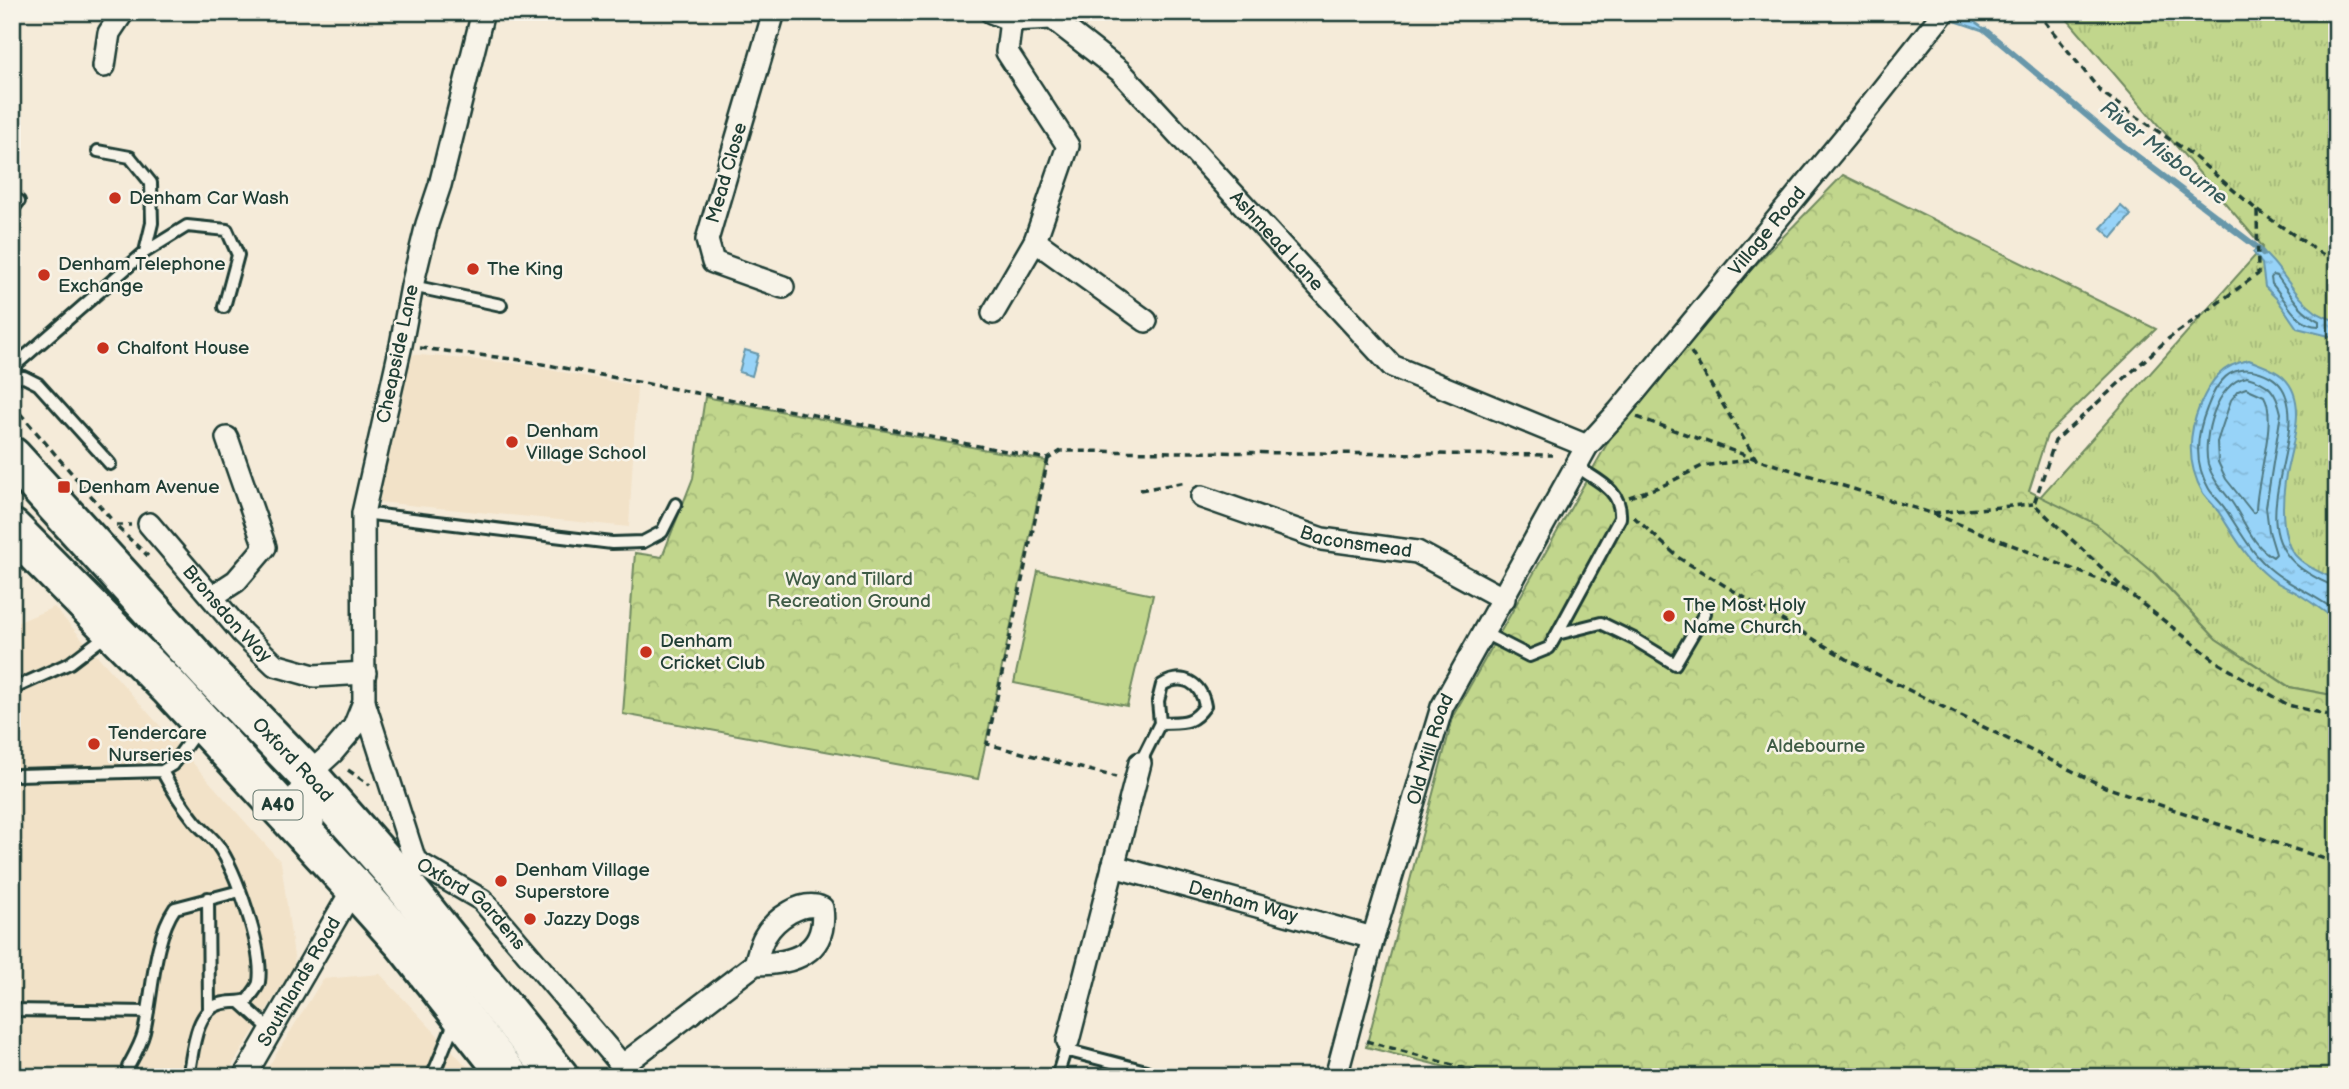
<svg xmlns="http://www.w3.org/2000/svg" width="2349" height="1089" viewBox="0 0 2349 1089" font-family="'Balsamiq Sans',sans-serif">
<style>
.built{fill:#f2e2c8}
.grass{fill:url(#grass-tufts);stroke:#708a60;stroke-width:2}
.forest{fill:url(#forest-crowns);stroke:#708a60;stroke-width:2}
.pitch{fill:#c1d68c;stroke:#708a60;stroke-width:2}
.water{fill:url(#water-ripples);stroke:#6797aa;stroke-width:2}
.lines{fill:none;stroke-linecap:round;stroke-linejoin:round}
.shore{stroke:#4f7982;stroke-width:2}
.stream{stroke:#6797aa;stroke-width:6}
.lane-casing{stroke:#1f3d34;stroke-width:16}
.street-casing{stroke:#1f3d34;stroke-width:26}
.highway-casing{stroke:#1f3d34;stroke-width:44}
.path{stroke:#1f3d34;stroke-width:3.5;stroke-dasharray:7 5;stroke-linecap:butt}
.lane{stroke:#f7f3e8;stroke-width:10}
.street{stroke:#f7f3e8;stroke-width:21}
.highway{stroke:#f7f3e8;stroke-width:38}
.poi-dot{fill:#c8321e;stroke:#f7f3e8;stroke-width:2.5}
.labels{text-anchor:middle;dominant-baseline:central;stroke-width:5;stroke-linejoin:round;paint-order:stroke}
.shield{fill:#f7f3e8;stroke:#60746a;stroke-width:2}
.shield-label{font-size:18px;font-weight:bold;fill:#1f3d34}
.street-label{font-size:19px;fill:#1f3d34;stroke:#f7f3e8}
.poi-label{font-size:19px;fill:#1f3d34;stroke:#f7f3e8;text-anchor:start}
.park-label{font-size:19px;fill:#3f5c46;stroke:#f7f3e8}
.water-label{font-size:21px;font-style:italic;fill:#375b5b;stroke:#f7f3e8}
</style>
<defs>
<pattern id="grass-tufts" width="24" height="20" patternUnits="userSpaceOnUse" patternTransform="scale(1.75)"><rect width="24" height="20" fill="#c1d68c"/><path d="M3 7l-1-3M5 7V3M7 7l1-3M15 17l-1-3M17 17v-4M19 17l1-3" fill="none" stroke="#a5b979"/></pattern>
<pattern id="forest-crowns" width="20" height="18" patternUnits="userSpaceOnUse" patternTransform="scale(1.75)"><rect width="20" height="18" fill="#c1d68c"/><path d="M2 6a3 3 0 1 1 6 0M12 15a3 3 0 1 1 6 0" fill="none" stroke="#a5b979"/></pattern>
<pattern id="water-ripples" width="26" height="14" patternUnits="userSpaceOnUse" patternTransform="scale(1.75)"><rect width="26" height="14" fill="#97d3f8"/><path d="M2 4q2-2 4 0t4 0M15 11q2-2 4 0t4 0" fill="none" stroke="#82b6d5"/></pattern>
</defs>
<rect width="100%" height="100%" fill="#f5ebd9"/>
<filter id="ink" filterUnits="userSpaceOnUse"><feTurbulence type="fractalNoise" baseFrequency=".0143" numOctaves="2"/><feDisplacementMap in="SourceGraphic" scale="14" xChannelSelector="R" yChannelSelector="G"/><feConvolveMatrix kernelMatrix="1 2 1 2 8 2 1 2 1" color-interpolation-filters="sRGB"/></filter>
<g filter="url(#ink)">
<!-- built -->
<path class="built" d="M408,354L513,363L637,386L629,527L379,502Z
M54,607L281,862L295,964L225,1077H12V625Z
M380,974L477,1077H262L323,979Z"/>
<!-- grass -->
<path class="grass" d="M2061,12H2337V696L2290,687L2216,639L2154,572L2039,498L2263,247Z"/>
<!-- forest -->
<path class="forest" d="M1843,175L2156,329L2047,435L2029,491L2096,524L2153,572L2216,639L2289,687L2337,696V1077H1485L1366,1047L1454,714L1642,382Z
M705,397L1046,461L978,779L623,714L635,553L662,557L693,478Z"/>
<!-- pitch -->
<path class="pitch" d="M1038,571L1153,595L1127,706L1014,683Z"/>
<!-- water -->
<path class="water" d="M1930,12H1961L1990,33L1931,13Z
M2121,206L2131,215L2112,238L2101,228Z
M2258,248C2281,265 2292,295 2316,312C2322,316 2330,318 2337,322V338L2297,328L2277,299L2265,287L2262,264L2253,252Z
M745,350L758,354L752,376L739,372Z
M2249,360C2261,365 2273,368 2283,377C2311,403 2289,450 2285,481C2283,496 2282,510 2284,525C2285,532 2287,544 2292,551C2301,565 2322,573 2337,580V621C2324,611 2311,602 2297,593C2288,588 2277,584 2269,577C2247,559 2235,537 2220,514C2215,506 2208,500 2203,493C2187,465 2188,434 2200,405C2211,380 2221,365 2249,360Z"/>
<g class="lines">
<!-- shore -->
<path class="shore" d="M2273,275L2277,276C2289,292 2299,311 2319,321V326C2295,326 2286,299 2272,284L2271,278Z
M2247,377C2269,383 2276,391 2281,413L2266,507L2269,531L2276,554L2273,557C2252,546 2244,519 2231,501C2222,489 2212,479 2208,464C2202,438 2216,382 2247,377Z
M2246,388L2264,396C2278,420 2256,480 2256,511L2253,513L2226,479L2218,462L2217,442L2231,400L2238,391Z
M2337,586C2327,585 2317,578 2308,573C2238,532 2305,448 2286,396C2282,384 2272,376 2260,372C2230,362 2216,383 2207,408C2196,435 2194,464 2209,489C2214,497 2221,502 2226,510C2241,533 2253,556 2274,572C2293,587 2317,596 2337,612"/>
<!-- stream -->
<path class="stream" d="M1985,30L2117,141L2258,248L2263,254"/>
<defs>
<path id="lane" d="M12,210L19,201
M145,252L187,226L227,230L238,255L224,307
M412,286L501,305
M12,368L145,252L152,223L151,183L130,157L98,151
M12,378L24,377L38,384L110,464
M363,513L612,543L643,542L662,532L676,504
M1484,633L1529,656L1549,648L1557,634L1620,518C1622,489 1597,481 1576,466
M1557,634L1601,623L1634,639L1675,664L1705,613
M12,689L70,663L108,634
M1140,763L1160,723C1181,722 1191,726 1205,706C1201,683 1183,672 1162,685L1158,701L1160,723
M162,771C171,788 182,805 194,820C201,829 210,835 217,844C236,870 264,950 259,982C258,988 251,994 248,1000C239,1003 229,1001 220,1004C194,1011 193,1055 188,1077
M18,775L162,771L172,765L199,728
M208,898L209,1010
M240,1002L271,1030
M12,1010L148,1012
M1065,1050L1146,1071
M131,1077L128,1067C134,1056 141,1044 144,1032C153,994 153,940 175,908L240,891
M432,1077L455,1021
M1057,1077L1067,1044"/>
<g id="street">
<path id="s1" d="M483,12L440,185L427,224L412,286L401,345L363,513L364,702L415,861L482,900L632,1077"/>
<path d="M774,12L707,240L713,262L783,287"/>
<path id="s2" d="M991,12L1011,20L1052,18L1120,71L1392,366L1587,446"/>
<path d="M104,66L109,33L123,12"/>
<path d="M1035,241L1146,321"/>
<path d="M993,313L1035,241L1068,146L1007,52L1011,20"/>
<path id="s3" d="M1202,497L1322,539L1417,552L1504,599"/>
<path id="s4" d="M149,524L242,633L275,665L314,676L365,673"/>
<path d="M213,596L236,581L265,547L227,438"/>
<path d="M313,822L297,796L308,775L332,753L354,727L364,702"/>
<path id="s5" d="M1113,866L1373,938"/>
<path d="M1068,1041L1140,763"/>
<path d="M623,1065L755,964C792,964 828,954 822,908C802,899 775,919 765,936C760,944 758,955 755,964"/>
<path id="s6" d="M244,1077L354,887L349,879"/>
<path id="s7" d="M1336,1077L1373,938L1442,707L1587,446L1619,411L1845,137L1944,12"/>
</g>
<g id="highway">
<path id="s8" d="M12,457L208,672L308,775L396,875L559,1077"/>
<path d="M12,529L170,688L354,887L404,943L510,1077"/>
</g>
</defs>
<!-- lane casing -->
<use href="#lane" class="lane-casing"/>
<!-- street casing -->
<use href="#street" class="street-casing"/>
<!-- highway casing -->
<use href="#highway" class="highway-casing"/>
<!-- path -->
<path class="path" d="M2037,12L2101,92L2191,154L2257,210L2337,264
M420,348L521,360L1048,459L1061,451L1552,455
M12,404L111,519
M1637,417L1756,459L1931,513L2123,589L2220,664L2288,705L2337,717
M1048,459L987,744L1116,777
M1140,490L1187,482
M1629,497L1662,486L1702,466L1756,459L1691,352
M1933,513L2033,504
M1634,517L1679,558L1850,661L2105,787L2337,863
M116,525H131
M118,528L148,556
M2120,585L2034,504L2055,441L2168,339L2258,274L2257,210
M348,770L370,785
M1366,1041L1496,1077"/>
<!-- lane -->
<use href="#lane" class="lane"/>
<!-- street -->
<use href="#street" class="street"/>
<!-- highway -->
<use href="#highway" class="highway"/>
</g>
</g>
<!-- markers -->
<g class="poi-dot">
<circle cx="115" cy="198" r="7"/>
<circle cx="473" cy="269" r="7"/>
<circle cx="44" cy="275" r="7"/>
<circle cx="103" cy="348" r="7"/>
<circle cx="512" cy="442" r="7"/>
<rect x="57" y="480" width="14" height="14" rx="3.5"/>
<circle cx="1669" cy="616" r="7"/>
<circle cx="646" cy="652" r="7"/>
<circle cx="94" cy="744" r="7"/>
<circle cx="501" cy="881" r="7"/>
<circle cx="530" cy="919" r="7"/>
</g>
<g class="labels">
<!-- shield labels -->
<rect class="shield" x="253.5" y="790.5" width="49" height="29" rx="5"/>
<g class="shield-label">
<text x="278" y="805">A40</text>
</g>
<!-- street labels -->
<g class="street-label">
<text transform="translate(727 173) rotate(-74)">Mead Close</text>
<text stroke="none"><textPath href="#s7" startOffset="964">Village Road</textPath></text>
<text stroke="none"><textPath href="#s2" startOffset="380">Ashmead Lane</textPath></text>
<text transform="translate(398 354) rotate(-78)">Cheapside Lane</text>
<text stroke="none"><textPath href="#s3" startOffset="161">Baconsmead</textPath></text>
<text stroke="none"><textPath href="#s4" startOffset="119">Bronsdon Way</textPath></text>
<text stroke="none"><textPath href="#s7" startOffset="341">Old Mill Road</textPath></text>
<text stroke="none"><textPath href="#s8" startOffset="413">Oxford Road</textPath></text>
<text stroke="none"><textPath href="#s5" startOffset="135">Denham Way</textPath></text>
<text stroke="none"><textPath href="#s1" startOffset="943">Oxford Gardens</textPath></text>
<text stroke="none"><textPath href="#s6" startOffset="110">Southlands Road</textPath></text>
</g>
<!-- poi labels -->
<g class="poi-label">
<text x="129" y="198">Denham Car Wash</text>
<text x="58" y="264">Denham Telephone<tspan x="58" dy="22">Exchange</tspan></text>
<text x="487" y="269">The King</text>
<text x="117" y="348">Chalfont House</text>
<text x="526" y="431">Denham<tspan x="526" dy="22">Village School</tspan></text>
<text x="78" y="487">Denham Avenue</text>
<text x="1683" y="605">The Most Holy<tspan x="1683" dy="22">Name Church</tspan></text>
<text x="660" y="641">Denham<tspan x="660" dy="22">Cricket Club</tspan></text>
<text x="108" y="733">Tendercare<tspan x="108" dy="22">Nurseries</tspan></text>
<text x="515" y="870">Denham Village<tspan x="515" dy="22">Superstore</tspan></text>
<text x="544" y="919">Jazzy Dogs</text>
</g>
<!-- park labels -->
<g class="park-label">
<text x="849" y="579">Way and Tillard<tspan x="849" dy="22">Recreation Ground</tspan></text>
<text x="1816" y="746">Aldebourne</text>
</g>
<!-- water labels -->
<g class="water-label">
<text transform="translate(2164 153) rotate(38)">River Misbourne</text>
</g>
</g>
<!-- margin -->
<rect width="2349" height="1089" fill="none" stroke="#f7f3e8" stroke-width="42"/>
<rect x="21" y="21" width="2307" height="1047" fill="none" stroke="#1f3d34" stroke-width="2.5" filter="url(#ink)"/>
</svg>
